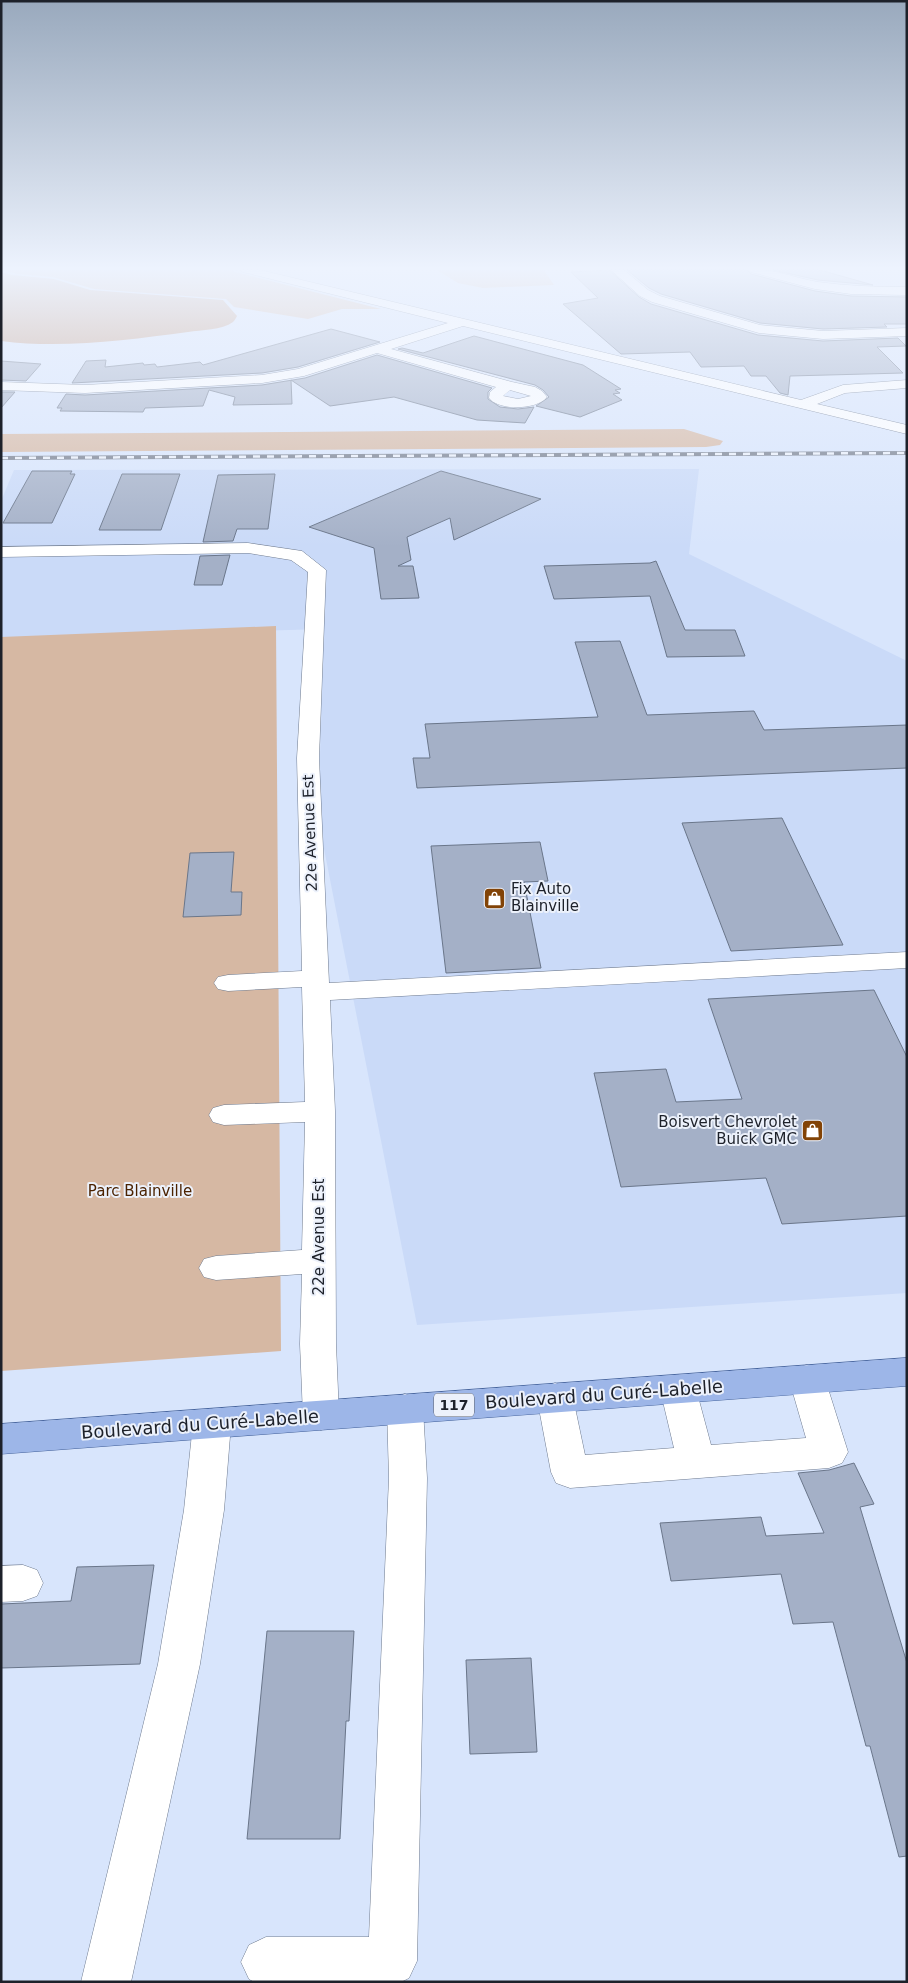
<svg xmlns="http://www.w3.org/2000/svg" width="908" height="1983" viewBox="0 0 908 1983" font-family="'DejaVu Sans',sans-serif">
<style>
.built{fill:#cadaf8}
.green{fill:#d6b8a3}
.water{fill:#c2987c}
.building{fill:#a4b0c7;stroke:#6a768a}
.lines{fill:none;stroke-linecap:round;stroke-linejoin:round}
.minor-casing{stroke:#6f7b8f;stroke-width:1}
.major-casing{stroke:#45639c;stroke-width:1}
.minor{fill:#fff;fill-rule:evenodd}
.major{fill:#9db6e8;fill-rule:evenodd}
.rail-casing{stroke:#747c8b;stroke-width:4}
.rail{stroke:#ecf1fb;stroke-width:2.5;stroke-dasharray:7;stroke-linecap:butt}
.labels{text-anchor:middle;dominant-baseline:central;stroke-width:4;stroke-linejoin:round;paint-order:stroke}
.shield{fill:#ecf1fb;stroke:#5b5f69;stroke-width:1}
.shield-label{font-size:14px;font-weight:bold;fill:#1d212a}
.street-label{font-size:15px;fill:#1d212a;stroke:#ecf1fb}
.poi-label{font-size:15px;fill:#1d212a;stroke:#ecf1fb;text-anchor:start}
.park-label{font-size:15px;fill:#4b2200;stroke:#ecf1fb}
.near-street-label{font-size:18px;fill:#1d212a;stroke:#ecf1fb}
</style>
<rect width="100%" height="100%" fill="#d8e5fc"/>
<!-- built -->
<path class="built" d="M699,469L689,554L907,661V1293L417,1325L318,818L324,629L1,638V501L14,470Z"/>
<!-- green -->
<path class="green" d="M2,270H228L381,309H342L308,319L234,307L226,299L94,289L53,277L18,274Z
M437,270H544L554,285L483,288L458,283Z
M684,429L723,441L720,445L706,447L1,452V434Z
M276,626L281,1351L1,1371V637Z"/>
<!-- water -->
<path class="water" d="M1,272L12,275L54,279L90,290L223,300L237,316C236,318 235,320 233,322C222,330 201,330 188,332C127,340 63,349 1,341Z"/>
<!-- building -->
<path class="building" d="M609,270L639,297L651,304L758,335L823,341L898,338L906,346L877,347L903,373L790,376L788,395L780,393L766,376H751L744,366L701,367L690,352L621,354L563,304L598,298L571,272Z
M627,270H747L751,274L815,291L851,296L907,297V324H884L887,327L823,329L760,323L661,294L649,288Z
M773,270H820L873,285L818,280Z
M331,329L380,342L298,367L262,373L72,383L86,361L106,360L105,367L143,363L144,365L155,364L157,367L200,362L203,365Z
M474,336L583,365L621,389L615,390L620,393L613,394L622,400L580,417L536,406L549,397L543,390L535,385L398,349L402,348L423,353Z
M377,355L492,388L488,392V399L500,407L518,409L534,407L525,423L477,420L394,397L330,406L291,380L292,404L233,405L235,397L209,390L203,406L145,408L143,412L60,411L62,408H57L66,394L85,395L262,385L305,378Z
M1,361L41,364L26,381L1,380Z
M1,392H15L1,408Z
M32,471H72L70,474H75L52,523H3Z
M441,471L541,499L454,540L450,518L407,537L411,560L398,566H413L419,598L381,599L374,548L309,527Z
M122,474H180L161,530H99Z
M275,474L268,529H237L233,541L203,542L218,475Z
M230,555L222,585H194L200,556Z
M656,561L685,630H735L745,656L667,657L650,596L554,599L544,566L650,563Z
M620,641L647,715L754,711L764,730L907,725V768L417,788L413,758H430L425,724L598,717L575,642Z
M782,818L843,945L731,951L682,823Z
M540,842L548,881L524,882L541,968L446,973L431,846Z
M234,852L231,892H242L241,915L183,917L190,853Z
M874,990L907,1057V1216L782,1224L766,1178L621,1187L594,1073L666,1069L676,1102L742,1099L708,999Z
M854,1463L874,1504L860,1507L907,1663V1856L899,1857L870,1746H866L833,1622L793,1624L781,1574L671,1581L660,1523L761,1517L766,1536L824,1533L798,1473L829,1470Z
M154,1565L140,1664L1,1668V1604L71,1601L77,1567Z
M267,1631H354L349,1721H346L340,1839H247Z
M531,1658L537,1752L470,1754L466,1660Z"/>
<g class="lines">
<defs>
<path id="minor" d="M241,270H260L801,400L843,385L907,380V388L845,393L817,404L907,425V434L463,326L391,349L512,382L535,387L542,391L547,397C537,410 499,411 489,398L490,392L496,387L377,353L304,376L262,383L85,393L1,390V382L85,385L262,375L298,369L448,323L243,272ZM510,390L531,396L518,399L503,396Z
M611,270H624L648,290L660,296L760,325L823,331L907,328V336L823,339L759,333L652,302L640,296Z
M749,270C773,268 794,278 818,282C847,286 877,287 907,287V295L851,294L815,289L751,272Z
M248,543L302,551L326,570L319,758L329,983L907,952V968L330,1000L335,1111L336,1344L339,1415L334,1426L321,1430L308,1426L303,1415L300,1344L302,1274L216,1280L204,1277L199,1268L204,1259L216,1256L302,1250L305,1122L224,1125L213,1122L209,1115L213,1108L224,1105L305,1102L302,987L228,991L218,989L214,983L218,977L228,975L302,971L297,758L308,572L291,560L248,553L1,557V547Z
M807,1365L820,1369L825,1379L848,1452L842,1463L829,1468L570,1488L556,1483L551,1472L537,1398L542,1388L555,1383L568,1388L573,1398L585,1455L674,1448L660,1389L665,1379L678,1375L691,1379L696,1389L711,1445L806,1438L789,1379L794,1369Z
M405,1394L418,1399L423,1409L427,1478L417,1961L409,1978L401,1982H254L249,1979L241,1962L249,1945L266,1937H369L389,1478L387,1409L392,1399Z
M212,1409L225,1413L231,1424L224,1510L200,1664L131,1982H81L158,1664L184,1510L193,1424L199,1413Z
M23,1565L37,1570L43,1583L37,1596L23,1601L1,1602V1566Z"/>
<path id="major" d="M907,1358V1386L1,1454V1424Z"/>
</defs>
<!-- minor casing -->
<use href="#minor" class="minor-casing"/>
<!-- major casing -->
<use href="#major" class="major-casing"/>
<!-- minor -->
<use href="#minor" class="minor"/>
<!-- major -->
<use href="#major" class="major"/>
<defs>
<path id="rail" d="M1,458L907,453"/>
</defs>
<!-- rail casing -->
<use href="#rail" class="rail-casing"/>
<!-- rail -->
<use href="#rail" class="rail"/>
</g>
<!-- sky -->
<linearGradient id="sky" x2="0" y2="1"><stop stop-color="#99a9bd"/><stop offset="0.49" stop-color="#edf3fe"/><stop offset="1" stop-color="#edf3fe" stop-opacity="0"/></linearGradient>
<rect width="908" height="547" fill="url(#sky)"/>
<!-- icons -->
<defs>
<symbol id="shop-square" viewBox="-11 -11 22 22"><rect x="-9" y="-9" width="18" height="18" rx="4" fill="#824306" stroke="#ecf1fb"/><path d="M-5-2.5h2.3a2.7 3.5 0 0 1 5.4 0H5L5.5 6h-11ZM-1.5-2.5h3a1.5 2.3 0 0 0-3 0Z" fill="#fff"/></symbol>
</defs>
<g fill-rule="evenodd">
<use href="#shop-square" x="482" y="886" width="25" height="25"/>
<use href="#shop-square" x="800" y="1118" width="25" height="25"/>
</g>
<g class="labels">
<!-- shield labels -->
<rect class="shield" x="434" y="1393.5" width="40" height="23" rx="4"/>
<g class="shield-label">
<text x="454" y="1405">117</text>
</g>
<!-- street labels -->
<g class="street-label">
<text transform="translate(310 833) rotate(-92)">22e Avenue Est</text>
<text transform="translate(319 1237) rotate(-90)">22e Avenue Est</text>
</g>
<!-- poi labels -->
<g class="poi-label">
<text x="511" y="889">Fix Auto<tspan x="511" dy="17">Blainville</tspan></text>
<text x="797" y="1122" text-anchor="end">Boisvert Chevrolet<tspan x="797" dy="17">Buick GMC</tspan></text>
</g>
<!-- park labels -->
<g class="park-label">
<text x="140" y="1191">Parc Blainville</text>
</g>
<!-- near-street labels -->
<g class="near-street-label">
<text transform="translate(604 1394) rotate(-4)">Boulevard du Curé-Labelle</text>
<text transform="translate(200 1424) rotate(-4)">Boulevard du Curé-Labelle</text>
</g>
</g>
<!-- border -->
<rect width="908" height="1983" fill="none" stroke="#1d212a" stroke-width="5"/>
</svg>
